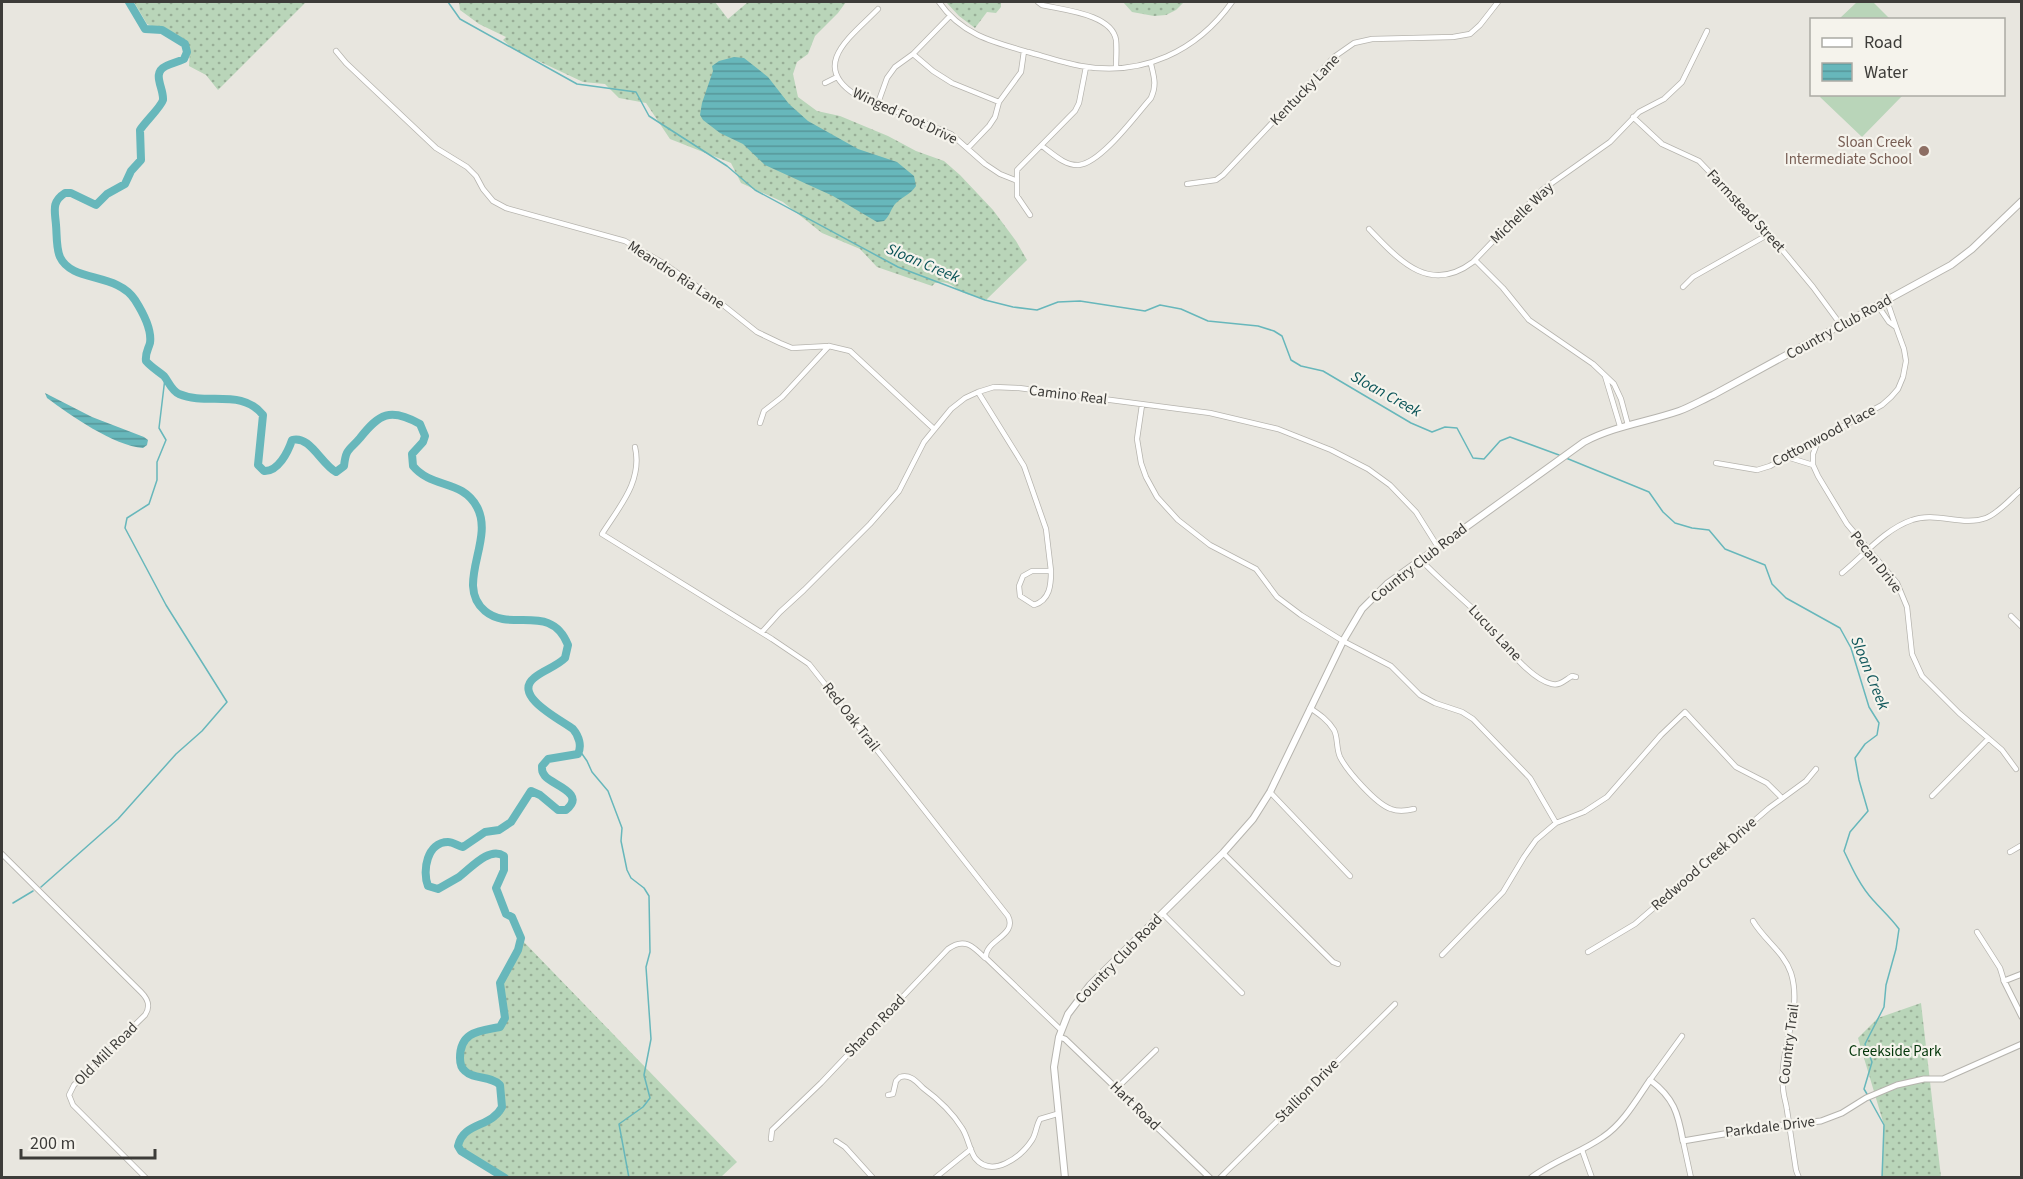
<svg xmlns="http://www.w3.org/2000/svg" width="2023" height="1179" viewBox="0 0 2023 1179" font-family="'Source Sans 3',sans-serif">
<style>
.grass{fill:url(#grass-dots)}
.garden{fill:#b9d5b9}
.water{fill:url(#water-rules)}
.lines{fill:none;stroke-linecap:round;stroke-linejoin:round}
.stream{stroke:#67b7bb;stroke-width:1.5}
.river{stroke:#67b7bb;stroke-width:8}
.minor-casing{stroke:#b6b4ae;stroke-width:6}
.tertiary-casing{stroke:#b6b4ae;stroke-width:7}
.secondary-casing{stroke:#b6b4ae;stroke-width:8}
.minor{stroke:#fff;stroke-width:4.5}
.tertiary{stroke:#fff;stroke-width:5}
.secondary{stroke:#fff;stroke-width:6}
.education-dot{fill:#8d6e63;stroke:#f5f3ec;stroke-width:2}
.labels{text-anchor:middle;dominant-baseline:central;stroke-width:4.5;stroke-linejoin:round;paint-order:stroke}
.street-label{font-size:15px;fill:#3d3c39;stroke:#f5f3ec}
.education-label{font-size:15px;fill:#785e54;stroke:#f5f3ec;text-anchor:end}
.park-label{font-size:15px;fill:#03360a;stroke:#f5f3ec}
.water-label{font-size:16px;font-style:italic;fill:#0b5458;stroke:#f5f3ec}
</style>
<defs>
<pattern id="grass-dots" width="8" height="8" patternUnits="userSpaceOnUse" patternTransform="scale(1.5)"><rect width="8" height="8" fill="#b9d5b9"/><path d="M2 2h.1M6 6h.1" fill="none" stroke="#98ae97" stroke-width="1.8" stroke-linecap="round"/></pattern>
<pattern id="water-rules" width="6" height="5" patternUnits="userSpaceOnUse" patternTransform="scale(1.5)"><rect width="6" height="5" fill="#67b7bb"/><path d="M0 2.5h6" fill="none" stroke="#569699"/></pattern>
</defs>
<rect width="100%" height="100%" fill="#e8e6df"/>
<!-- grass -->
<path class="grass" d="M134,2H306L218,90L206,75L189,66L190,50L184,39L147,24Z
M459,2H715L728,19L748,2H846L838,13L815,36L808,54L797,62L793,74L798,97L817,111L840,116L888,136L916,151L944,161L960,175L993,210L1016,241L1027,260L986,300C978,296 970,296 962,292C952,286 948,280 935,283L932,286L877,267L860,249L822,233L783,202L741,183L731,163L670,139L646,103L619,98L605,84L583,82L513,49L503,40L506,37L479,24L460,10Z
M946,2H1001V7L996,13L987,12L975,28L959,16Z
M1123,2H1184L1176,10L1166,15L1154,16L1132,12Z
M521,939L737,1162L721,1177H507L460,1149L459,1143C472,1122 491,1128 503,1107C505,1071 486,1083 464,1070C460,1062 460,1055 463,1047C470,1030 485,1031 500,1027C512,1011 496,998 501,982C506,967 522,954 521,939Z
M1921,1003L1941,1177H1882L1884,1125L1858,1038L1878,1018Z"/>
<!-- garden -->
<path class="garden" d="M1857,2H1873L1890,19H1839Z
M1822,94H1903V95L1862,137L1820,97Z"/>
<!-- water -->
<path class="water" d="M734,57L744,58L768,77L789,104L808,121L858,149L897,162L914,176L916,186C910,195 903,196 896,203C891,208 890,216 884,221L877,222L833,196L765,165L743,144L720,133L703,120L700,115L702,103L713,71L712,66L719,61Z
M45,393L92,417L144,437L148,440L147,445L143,448C114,446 70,415 47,398Z"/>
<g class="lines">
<!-- stream -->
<path class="stream" d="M448,2L460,19L577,84L636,92L649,116L727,166L755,190L898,267L985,300L1013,307L1037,310L1058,302L1080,301L1145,311L1160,305L1181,309L1208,321L1258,326L1274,331L1282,336L1291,360L1301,366L1323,371L1411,423L1432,432L1445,427L1457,428L1473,458L1484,459L1500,441L1510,437L1559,455
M1566,458L1649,492L1663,512L1675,523L1692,528L1709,530L1725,549L1765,565L1772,584L1786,598L1840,628L1851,648L1869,707L1879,723L1877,735L1865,744L1855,758L1859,780L1868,811L1850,832L1844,851C1852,868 1860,886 1873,900C1882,910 1891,918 1899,929L1896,949L1886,985L1884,1007L1865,1044L1872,1062L1864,1089L1867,1094
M580,751L587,761L592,772L608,791L622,828L621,841L627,870L631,878L644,888L649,896L650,952L646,967L651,1039L644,1075L650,1098L643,1107L619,1124L629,1178
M41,887L118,819L176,754L202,731L227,702L166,605L125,528L127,518L149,504L157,480V462L166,440L159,428L165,378
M13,903L33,891
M1869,1098L1884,1125L1882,1178"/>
<!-- river -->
<path class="river" d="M129,2L145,29L162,30L185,44L187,52L184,59C178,62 172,63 166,66C151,73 164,88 163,100C161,107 145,122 140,130L141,160L131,171L125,184L107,194L96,205L71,193H65C51,202 55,211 56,225C57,235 56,248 60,257C72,283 117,272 135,300C142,311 152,330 150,343C148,350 145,353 146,361C151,367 158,371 164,376C169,382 171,390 179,394C207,406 242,388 263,415L258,465L264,471C278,472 288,452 292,440C310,435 321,464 336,472L344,466C346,448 349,451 360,438C379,414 390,407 420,424L425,436L423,442L412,454L413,466C432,489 462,479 477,507C495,540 454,585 485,611C511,633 551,602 568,645L565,658C556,667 543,670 534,678C512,696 561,720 573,729C579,736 582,746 578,754L548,759L542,766C542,771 542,772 545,776C552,785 587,793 566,810H558L540,795L531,791L511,822L499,830L485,832L463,847C458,846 453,842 448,842C427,842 422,871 428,886L438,889C445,885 452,881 459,877C470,869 489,846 504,856V870L496,888L506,914L512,917L521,938L518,950L500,983L505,1018L500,1027C480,1031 460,1031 460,1058C460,1063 461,1068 465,1071C474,1080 490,1075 500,1085L502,1107C491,1128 463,1122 458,1146L461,1151L505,1178"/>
<defs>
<path id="minor" d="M939,2C961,34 992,42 1028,52C1046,57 1064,63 1081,66C1143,77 1197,51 1232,2
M1038,2L1042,5C1063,10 1112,14 1116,40C1117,49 1116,59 1116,68
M878,9C853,35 808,65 856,95L951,134L985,164L1000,174L1015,180
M336,51L346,63L436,148L467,167L476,176L483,189L493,201L506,208L625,241L663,263L718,301L757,332L780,343L792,348L829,346L850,351L934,429
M913,54L933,71L952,83L999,102
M825,83L837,77
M878,103L887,78L895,67L913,54L950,16
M1633,117L1662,144L1699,161L1769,234L1813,287L1841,325
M1042,146C1053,154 1065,166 1079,165C1101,163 1136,115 1151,98C1157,85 1154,77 1151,64
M968,148L989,126L995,117L999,102L1021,72L1024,51
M1187,184L1216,180L1223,175L1334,57L1354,43L1372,39L1453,37L1470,34L1480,25L1498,2
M1030,215L1017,196V170L1075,111L1079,103L1086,67
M1369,229C1399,260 1429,295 1473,262L1542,190L1610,142L1639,112L1664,99L1682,82L1707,31
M1475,260L1503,288L1529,320L1593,364L1614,384L1621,399L1628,425
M1683,287L1693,277L1769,234
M1878,306L1889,322L1896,327L1887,301
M1605,376L1620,426
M978,392L1024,466L1046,529L1051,571
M1142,405L1137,439L1141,463L1146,477L1157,497L1178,520L1210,545L1256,569L1277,597L1301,615L1343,641L1391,666L1420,695L1435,703L1462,712L1473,719L1530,778L1556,823
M760,423L764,411L782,397L829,346
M1819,438L1813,454V465L1818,476L1847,524L1897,583L1907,607L1912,654L1922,676L1959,713L2002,750L2016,769
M635,447C643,481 619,507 602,534L772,639L809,664L1008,916C1018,936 984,940 986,958L1061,1030
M1787,457L1813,465
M1716,463L1757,470L1770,466L1882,405L1891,397L1898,389L1903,377L1906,361L1904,349L1896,327
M1421,560C1437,577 1455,592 1472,608C1492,627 1525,678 1552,684C1560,686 1565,680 1572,676L1576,677
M1032,571H1051C1051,585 1050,600 1034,605L1020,596L1019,586L1023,576Z
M1842,573C1863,556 1885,529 1912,520C1936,511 1962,527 1986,518C1999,513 2011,498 2022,489
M2011,616L2022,627
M762,632L780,612L804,590L870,524L899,491L924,442L951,409L965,398L978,392L994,387L1019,388L1210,413L1278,429L1331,450L1368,469L1390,485L1416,512L1438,547
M1310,708C1319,714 1328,720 1334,730C1338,737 1336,748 1340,757C1347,771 1376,804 1391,809C1399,812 1406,811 1414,809
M1270,792L1350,876
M1932,796L1988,739
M2010,852L2022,845
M1223,853L1333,962L1338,964
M2,854L141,992C148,999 151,1006 145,1015L74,1085L69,1095L73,1105L146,1178
M1162,913L1242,993
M1753,921C1764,940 1784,952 1791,973C1803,1012 1779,1048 1783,1087C1783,1095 1786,1102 1787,1110C1790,1130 1793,1150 1796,1170L1799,1178
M1977,932L2000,968L2004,981
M1588,952L1635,924L1769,808L1806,781L1816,769
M1442,955L1503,892L1524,857L1536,840L1556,823L1584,812L1607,797L1661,735L1685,712L1736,767L1767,783L1782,798
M1650,1080L1682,1036
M1117,1088L1156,1050
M888,1095L893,1094L896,1081L900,1077C910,1074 916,1081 923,1088C938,1099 952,1112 962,1128C968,1137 969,1149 975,1158C992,1179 1021,1157 1032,1140C1036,1134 1036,1126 1040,1119L1057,1114
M771,1139L772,1130L821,1083L948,949C964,937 973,946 985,958
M836,1141L845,1147L873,1178
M1683,1141L1691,1178
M1582,1150L1592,1178
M935,1178L971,1149
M1220,1178L1395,1004"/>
<path id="tertiary" d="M2022,974L2004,981L2022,1017
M1059,1037L1065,1039L1210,1178
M1531,1178C1553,1161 1580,1153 1603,1137C1623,1124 1637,1099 1650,1080C1674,1098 1678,1113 1683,1141L1765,1127L1821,1121L1842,1113L1866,1098L1897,1085L1924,1079H1943L2022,1044"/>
<path id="secondary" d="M1065,1178L1054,1067L1059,1037L1068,1014L1090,985L1223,853L1253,819L1270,792L1343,641L1362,609L1387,584L1584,442C1614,426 1647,422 1679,411C1690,407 1702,400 1713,395L1951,265L1972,249L2022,201"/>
</defs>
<!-- minor casing -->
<use href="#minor" class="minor-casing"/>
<!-- tertiary casing -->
<use href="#tertiary" class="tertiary-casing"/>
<!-- secondary casing -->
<use href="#secondary" class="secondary-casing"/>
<!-- minor -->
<use href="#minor" class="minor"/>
<!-- tertiary -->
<use href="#tertiary" class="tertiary"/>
<!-- secondary -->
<use href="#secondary" class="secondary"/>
</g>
<!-- markers -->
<circle class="education-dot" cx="1924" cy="151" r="6"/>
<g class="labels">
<!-- street labels -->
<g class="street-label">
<text transform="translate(1305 90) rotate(-46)">Kentucky Lane</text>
<text transform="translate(905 116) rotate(25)">Winged Foot Drive</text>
<text transform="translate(1746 211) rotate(47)">Farmstead Street</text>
<text transform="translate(1522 213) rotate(-44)">Michelle Way</text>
<text transform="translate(676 275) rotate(33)">Meandro Ria Lane</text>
<text transform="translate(1839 327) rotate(-29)">Country Club Road</text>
<text transform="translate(1068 395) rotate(7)">Camino Real</text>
<text transform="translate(1824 436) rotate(-28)">Cottonwood Place</text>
<text transform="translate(1876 562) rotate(52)">Pecan Drive</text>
<text transform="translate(1419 563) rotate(-38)">Country Club Road</text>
<text transform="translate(1495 633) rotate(47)">Lucus Lane</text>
<text transform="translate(851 717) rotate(52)">Red Oak Trail</text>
<text transform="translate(1704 864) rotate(-41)">Redwood Creek Drive</text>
<text transform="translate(1119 959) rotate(-46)">Country Club Road</text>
<text transform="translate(875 1026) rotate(-46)">Sharon Road</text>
<text transform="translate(1789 1044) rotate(-83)">Country Trail</text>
<text transform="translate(106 1054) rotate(-45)">Old Mill Road</text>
<text transform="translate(1307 1091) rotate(-45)">Stallion Drive</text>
<text transform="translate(1135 1106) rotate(44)">Hart Road</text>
<text transform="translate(1770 1127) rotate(-7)">Parkdale Drive</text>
</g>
<!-- education labels -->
<g class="education-label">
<text x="1912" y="142">Sloan Creek<tspan x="1912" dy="17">Intermediate School</tspan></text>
</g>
<!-- park labels -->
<g class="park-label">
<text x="1895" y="1051">Creekside Park</text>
</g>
<!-- water labels -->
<g class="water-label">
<text transform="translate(923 263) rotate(23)">Sloan Creek</text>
<text transform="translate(1386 394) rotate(29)">Sloan Creek</text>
<text transform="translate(1870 673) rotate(68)">Sloan Creek</text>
</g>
</g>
<!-- border -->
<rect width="2023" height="1179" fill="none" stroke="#3d3c39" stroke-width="6"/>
<!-- legend -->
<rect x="1810" y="18" width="195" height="78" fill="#f5f3ec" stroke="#abaaa4" stroke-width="1.5"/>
<rect x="1822" y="38" width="30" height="9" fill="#ffffff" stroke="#abaaa4" stroke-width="1.5"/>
<text x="1864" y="48" font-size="18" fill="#3d3c39">Road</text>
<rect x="1822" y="63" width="30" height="18" fill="url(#water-rules)" stroke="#abaaa4" stroke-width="1.5"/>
<text x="1864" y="78" font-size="18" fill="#3d3c39">Water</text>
<!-- scale -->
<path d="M21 1149v9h134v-9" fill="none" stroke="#3d3c39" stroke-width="3"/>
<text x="30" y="1149" font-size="18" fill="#3d3c39" stroke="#f5f3ec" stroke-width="4.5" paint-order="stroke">200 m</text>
</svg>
